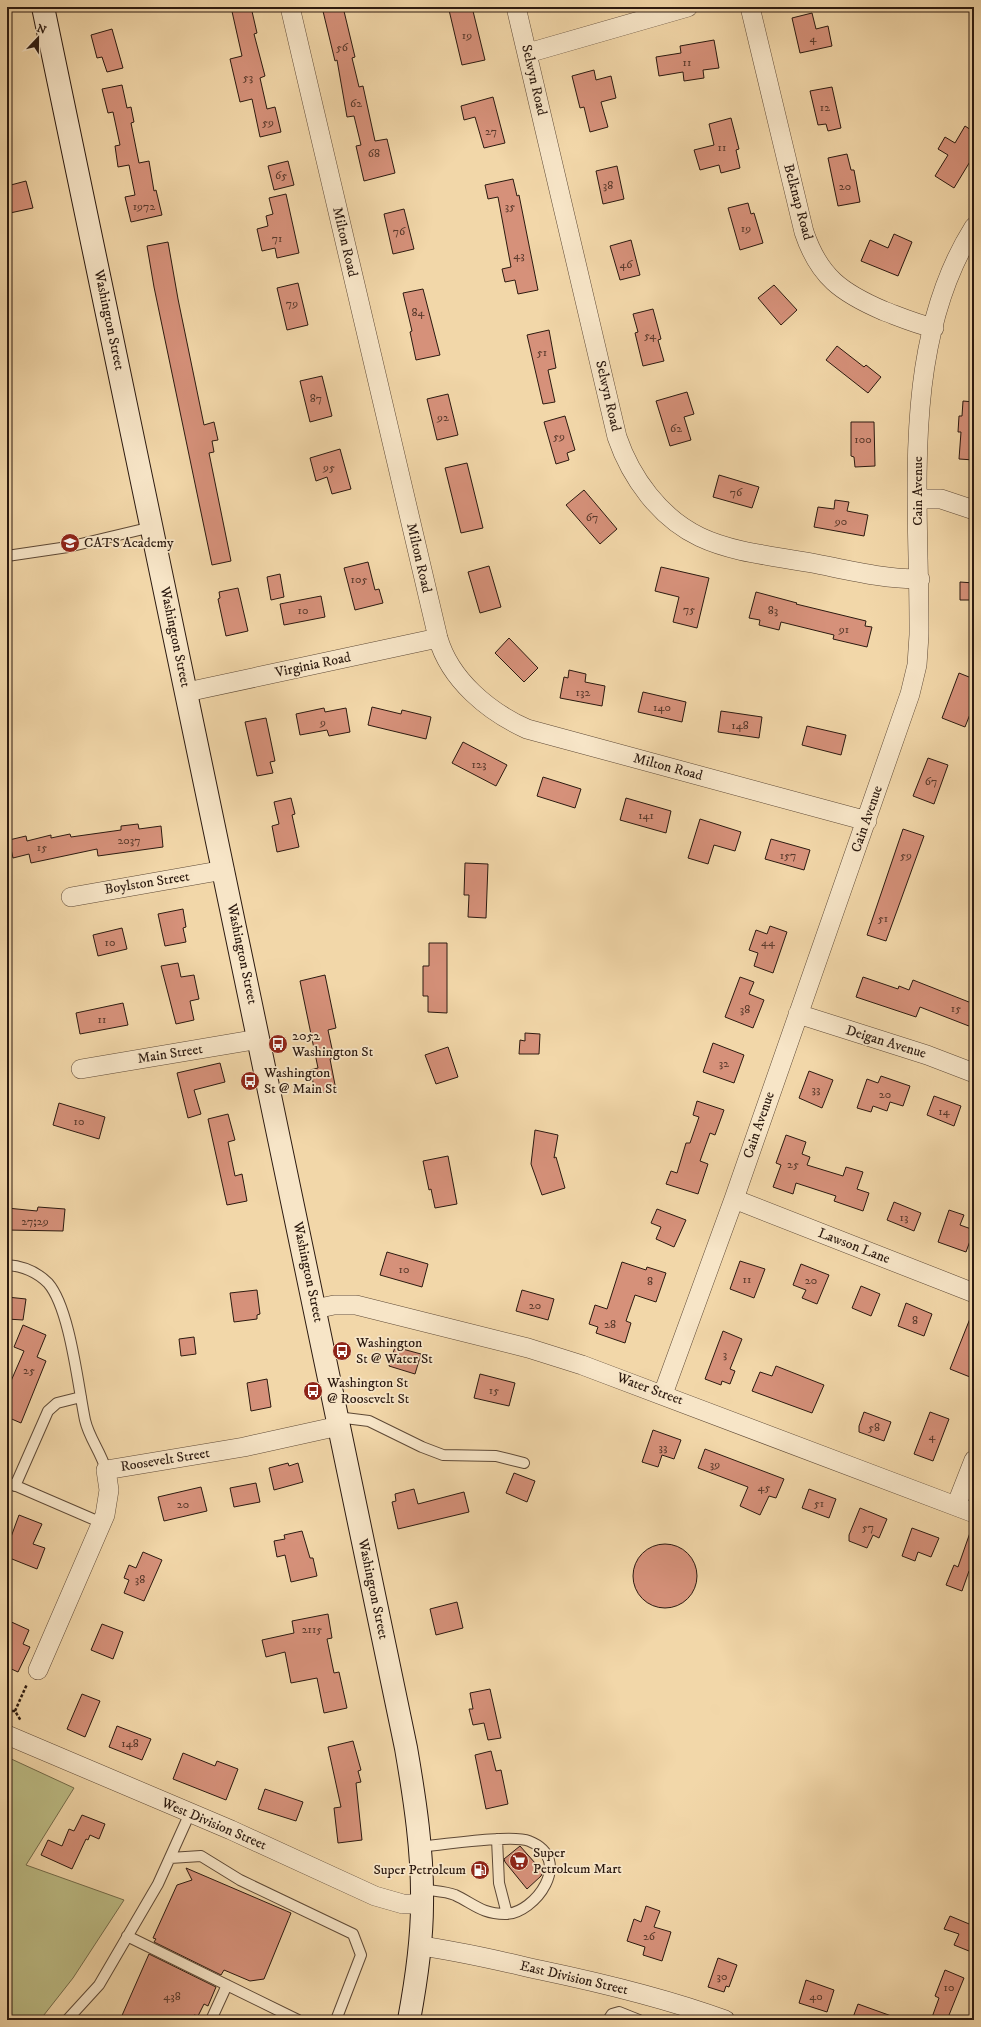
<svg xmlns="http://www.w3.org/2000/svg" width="981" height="2027" viewBox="0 0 981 2027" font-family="'IM FELL DW Pica',serif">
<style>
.green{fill:#bdbd86;stroke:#746c4b}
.building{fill:#d6917a;stroke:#2c1a10}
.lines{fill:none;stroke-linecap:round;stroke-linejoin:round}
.lane-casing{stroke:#5e4936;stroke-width:12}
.street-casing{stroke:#5e4936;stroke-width:20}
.secondary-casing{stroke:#2c1a10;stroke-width:24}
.path{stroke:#2c1a10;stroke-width:2.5;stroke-dasharray:3 2;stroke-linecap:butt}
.lane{stroke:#f7e5c7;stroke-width:10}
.street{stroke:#f7e5c7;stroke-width:19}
.secondary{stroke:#f7e5c7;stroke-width:22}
.labels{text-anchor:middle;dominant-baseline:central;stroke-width:3.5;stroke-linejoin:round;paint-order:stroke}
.number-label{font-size:12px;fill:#56382a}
.street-label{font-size:14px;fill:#2c1a10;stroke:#f7e5c7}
.poi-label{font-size:14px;fill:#2c1a10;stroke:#f7e5c7;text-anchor:start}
</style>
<rect width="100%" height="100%" fill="#f2d7a9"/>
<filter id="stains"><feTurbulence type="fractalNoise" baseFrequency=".005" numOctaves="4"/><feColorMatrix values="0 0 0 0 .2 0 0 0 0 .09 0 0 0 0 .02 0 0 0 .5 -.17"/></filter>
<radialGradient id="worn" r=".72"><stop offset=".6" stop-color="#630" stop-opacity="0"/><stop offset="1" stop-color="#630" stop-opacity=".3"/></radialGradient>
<!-- green -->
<path class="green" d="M7,1757L74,1788L26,1865L124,1900L73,1978L40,2020H7Z"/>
<!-- building -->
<path class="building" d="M231,7H251L257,33L254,34L265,76L260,78L267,109L275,107L281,132L260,137L252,99L240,102L230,59L242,56Z
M322,7H343L355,57L352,58L359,87L363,86L375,141L387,139L395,173L364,181L356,146L361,145L354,116L347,117L337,60L335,61Z
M463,7H472L485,60L462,65L449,10Z
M812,13L816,29L828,26L832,46L800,53L792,18Z
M112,29L123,68L107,72L102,57L97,58L91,35Z
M714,40L719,68L703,70L704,78L684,81L683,72L659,76L656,57L681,53L680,46Z
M594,70L596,80L611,76L616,98L601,102L608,127L590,132L584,107L580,108L572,76Z
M122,85L127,108L131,107L134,122L131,123L139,163L149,161L154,191L156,190L162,215L131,222L125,197L135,195L129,165L118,167L115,146L120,145L113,112L108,113L102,89Z
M832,87L841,128L828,131L826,124L818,125L810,91Z
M493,97L505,143L484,148L475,117L464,120L461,106Z
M731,118L739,149L736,150L740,168L721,173L719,165L700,170L694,150L714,145L709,124Z
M965,126L974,132V155L954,188L935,176L948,155L938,149L945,137L955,143Z
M847,154L851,170H854L860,202L838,206L828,158Z
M288,161L294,185L274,190L268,166Z
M617,166L624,199L603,204L596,171Z
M513,179L517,196L519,195L538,290L518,294L515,280L505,282L502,269L511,267L498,197L488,199L485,185Z
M26,181L33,208L10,213L7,202V186Z
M286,194L299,253L277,258L275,248L262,251L257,229L268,226L266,216L273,214L269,198Z
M748,203L751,214L754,213L763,243L740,250L728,208Z
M404,209L414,249L393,254L384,214Z
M894,234L912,242L898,276L861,261L870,240L888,248Z
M631,240L640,275L620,280L610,246Z
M168,242L178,299L204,425L214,422L218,440L212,441L214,452L209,453L231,561L212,565L154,287L147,246Z
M298,283L308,325L287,330L277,288Z
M774,285L797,310L781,325L758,298Z
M423,289L440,355L416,360L410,332L412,331L403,293Z
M653,309L661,339L658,340L664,361L643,366L635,333L638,332L633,314Z
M549,330L556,368L548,370L555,402L543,404L527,335Z
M837,346L864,367L866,365L881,377L868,393L826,360Z
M322,376L332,416L310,422L300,381Z
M687,392L694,414L684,417L691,440L670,446L656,401Z
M448,394L458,435L437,440L427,399Z
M963,401L974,402V460L959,459L961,432H958L959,416H962Z
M565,416L575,450L567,453L569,460L556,464L544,422Z
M851,422H874L875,466L855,467L854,457L851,456Z
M340,449L351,489L332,494L327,477L316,481L310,458Z
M467,463L483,528L461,533L445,468Z
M719,475L759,487L752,508L713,497Z
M584,490L617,529L600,544L566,505Z
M835,500L849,502L847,511L868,515L864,536L814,527L818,507L834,509Z
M368,562L375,590L379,589L383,603L355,610L344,568Z
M489,566L501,607L480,613L468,572Z
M661,567L709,578L697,628L673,622L679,597L655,591Z
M280,574L284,597L271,600L267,577Z
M960,582L974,583V600H960Z
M238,588L248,631L226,636L218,599L220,598L219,592Z
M756,592L797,603L796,604L866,621L865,626L872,627L867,647L833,639L834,635L781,622L779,630L759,625L760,620L749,618Z
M321,596L325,617L284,625L280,604Z
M509,638L538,668L524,682L495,653Z
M569,670L586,674L585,682L605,686L602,706L560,698L564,677L568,678Z
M959,673L974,679V704L965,727L942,718Z
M643,692L686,702L682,722L638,712Z
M372,707L401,714L402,710L431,717L426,739L368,725Z
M324,708L325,712L346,708L350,732L329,736L327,730L300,735L296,714Z
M721,711L762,717L759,738L718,732Z
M266,718L275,761L270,762L273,773L257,776L245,722Z
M807,726L846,735L841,755L802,745Z
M463,742L507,765L496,786L452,763Z
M928,758L948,765L934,804L913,796Z
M543,777L581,789L575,808L537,796Z
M291,798L295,814L292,815L299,847L277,852L272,826L279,824L274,802Z
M626,798L671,811L666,833L620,820Z
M700,819L741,832L735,851L714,845L708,864L688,858Z
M138,824L139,829L161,826L163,847L98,856L97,849L31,863L29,854L13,858L9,840L26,836L27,841L51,835V838L70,834L71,837L121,830V826Z
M903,829L924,836L886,941L867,935Z
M771,839L810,850L804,870L765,859Z
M465,863L488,864L486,918L468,917L469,895H464Z
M183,909L186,927L183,928L186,942L165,946L158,914Z
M770,926L787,932L773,973L754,966L758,953L749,950L756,930L767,934Z
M122,928L127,949L98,956L93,935Z
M429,943H447V1013L428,1012V996H423V966H429Z
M178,963L181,977L194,975L199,999L190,1001L194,1020L176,1024L161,966Z
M325,975L336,1028L328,1030L334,1058L330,1059L336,1090L316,1094L310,1070L318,1068L300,981Z
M740,977L754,982L749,994L764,1000L753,1028L725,1017Z
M863,977L898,989L899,986L909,990L913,980L974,1004V1028L920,1007L916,1017L856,997Z
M123,1003L128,1025L80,1034L76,1013Z
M525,1033L540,1034L539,1054H519L520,1040L525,1041Z
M713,1043L744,1055L734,1083L703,1072Z
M448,1047L458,1077L436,1084L425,1055Z
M220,1063L225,1082L194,1090L201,1114L188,1118L177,1073Z
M809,1071L833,1080L822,1108L799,1098Z
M881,1076L910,1086L903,1106L890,1102L887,1111L873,1106L871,1112L857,1108L867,1079L878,1083Z
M934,1096L961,1106L954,1126L927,1115Z
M697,1101L724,1110L715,1135L710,1133L700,1161L708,1164L698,1194L666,1184L671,1171L677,1173L686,1143H690L699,1117L693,1115Z
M59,1103L105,1117L99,1139L53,1125Z
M228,1114L235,1140L228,1142L235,1176L242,1174L247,1201L227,1205L208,1119Z
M535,1130L558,1135L554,1158L556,1157L565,1188L542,1195L531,1164Z
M786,1135L806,1142L802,1154L810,1157L807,1165L843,1176L846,1167L863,1172L857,1189L869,1193L863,1211L834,1201L836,1196L796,1183L793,1194L773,1187L781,1165L776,1163Z
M448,1156L457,1204L435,1208L431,1189L429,1190L423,1161Z
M894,1202L921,1213L914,1231L887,1220Z
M38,1207L65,1209L63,1231L7,1230V1208L37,1211Z
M657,1209L686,1220L674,1247L656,1239L661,1227L651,1223Z
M949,1210L964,1215L960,1225L974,1230L966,1252L938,1242Z
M387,1252L428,1264L422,1287L380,1275Z
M740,1261L765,1269L754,1298L730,1289Z
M622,1262L646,1270L647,1267L666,1273L656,1302L635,1295L626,1321L631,1323L625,1343L596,1333L598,1327L589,1324L595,1305L607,1309Z
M801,1264L829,1275L817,1304L802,1298L806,1290L793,1285Z
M861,1286L880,1294L871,1316L852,1308Z
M257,1290L260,1314L257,1315V1319L234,1322L230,1293Z
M522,1290L554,1299L548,1320L516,1311Z
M7,1297L26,1299L23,1320L7,1319Z
M906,1303L932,1314L924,1336L898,1326Z
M973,1311L974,1365L970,1377L950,1369Z
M23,1325L46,1335L37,1357L46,1361L21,1423L7,1417V1379L11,1381L24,1351L14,1347Z
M723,1331L742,1339L730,1369L735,1371L730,1384L722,1381L721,1385L705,1379Z
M194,1337L196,1354L181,1356L179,1339Z
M395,1347L421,1354L415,1374L389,1366Z
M776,1366L824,1385L812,1413L752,1391L760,1372L772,1376Z
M480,1374L515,1383L509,1406L474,1398Z
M267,1379L271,1407L251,1411L247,1383Z
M864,1412L891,1422L884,1441L859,1432V1426Z
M930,1412L949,1419L933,1461L914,1454Z
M653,1430L681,1440L674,1459L662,1455L658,1467L642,1462Z
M705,1449L784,1479L776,1498L769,1496L760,1515L740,1506L748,1487L698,1468Z
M288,1463L289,1466L298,1463L303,1482L274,1490L269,1468Z
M514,1473L535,1481L527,1502L506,1493Z
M256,1483L260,1502L234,1507L230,1488Z
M201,1487L207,1511L164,1521L158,1497Z
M414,1489L418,1504L464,1492L469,1512L398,1529L392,1502L396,1501L395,1494Z
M809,1489L836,1499L829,1518L802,1508Z
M860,1508L887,1519L879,1538L873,1535L867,1548L849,1541V1535Z
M19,1515L42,1524L33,1544L45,1548L37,1569L7,1557V1535L11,1537Z
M972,1527H974V1573L969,1571L962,1591L946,1585L954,1565L958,1567Z
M912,1528L939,1538L931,1557L918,1552L915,1561L902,1556Z
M302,1531L310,1558H313L317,1576L291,1582L285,1555L277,1557L274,1541L285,1539L284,1535Z
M633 1576a32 32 0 1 1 64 0a32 32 0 1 1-64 0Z
M143,1552L162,1560L144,1601L124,1593L129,1580L124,1578L129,1565L136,1568Z
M457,1602L463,1628L436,1635L430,1609Z
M328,1614L332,1638L327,1639L334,1673L339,1672L347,1708L324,1713L317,1678L291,1683L285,1652L266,1657L262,1640L294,1633L292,1621Z
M7,1620L29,1630L23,1644L30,1647L18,1672L7,1667Z
M102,1624L123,1632L113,1659L91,1650Z
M490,1689L501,1738L488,1740L484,1723L473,1725L469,1709H473L470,1693Z
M82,1694L100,1701L85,1737L67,1729Z
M117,1726L151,1739L142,1760L109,1747Z
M353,1741L361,1770L358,1771L361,1782L356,1783L362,1840L338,1843L334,1808L341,1807L328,1747Z
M491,1751L496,1771L501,1770L508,1804L486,1809L475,1755Z
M183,1753L215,1766L217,1761L238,1769L226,1800L173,1779Z
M265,1789L303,1802L296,1821L258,1809Z
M82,1815L105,1824L99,1839L90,1835L88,1840L86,1839L72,1869L41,1855L48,1840L62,1846L69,1829L74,1831Z
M520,1846L543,1872L541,1876L527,1889L505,1862L504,1859Z
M186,1868L291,1913L264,1979L250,1981L224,1970L221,1975L154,1942L156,1939L153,1938L177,1885L192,1880Z
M646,1906L660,1911L654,1927L671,1932L662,1961L643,1955L645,1947L627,1941L634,1919L641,1922Z
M950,1916L974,1926V1953L954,1945L959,1934L944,1929Z
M149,1954L216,1987L208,2006L204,2004L198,2016L194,2015L192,2020H120Z
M718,1958L737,1965L729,1987L726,1986L724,1992L708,1987Z
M945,1970L964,1978L947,2020H931L939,1998L935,1996Z
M806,1980L834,1990L827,2012L799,2003Z
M858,2004L897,2018V2020H852Z"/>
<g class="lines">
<defs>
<path id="lane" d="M7,556L68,547L152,527
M7,1265C22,1266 37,1272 48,1283C70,1308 78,1386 85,1420C89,1438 101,1452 106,1470
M337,1417L369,1421L422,1447L443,1455L496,1456L524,1463
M7,1482L102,1523
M15,1486L48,1411L57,1403L81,1397
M497,1839L499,1883L507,1914
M419,1847C441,1845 512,1834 529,1841C575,1859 535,1914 505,1914C482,1914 474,1904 455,1895C445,1891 432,1891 422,1889
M170,1858L201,1856L240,1880L353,1934L361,1955L336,2020
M127,1936L298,2020
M67,2020L99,1985L158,1884L190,1813
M211,2020L227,1985
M608,2020L612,2014L619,2012L639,2020"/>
<path id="street" d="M290,7L438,638C450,680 489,712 527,729L867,821
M516,7L617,437C631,478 660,518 700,537C734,553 775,556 812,563C848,570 883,579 920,579
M750,7L804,232C819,277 842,293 884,311C900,317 916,324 934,328
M528,53L688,7
M918,499H941L974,510
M187,692L438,638
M71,897L224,870
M798,1014L927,1055L974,1073
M81,1069L259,1039
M734,1199L974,1293
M315,1309L334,1305H356L528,1348L582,1365L974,1513
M663,1394L734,1199L910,694L917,665L919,635C920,501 899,346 974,227
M956,1506L974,1460
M38,1670L105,1515L109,1490L106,1470L244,1447L339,1426
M7,1735L231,1830L375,1896L403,1904H422
M420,1946C460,1951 500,1961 540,1970C602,1983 665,1998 725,2020"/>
<path id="secondary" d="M43,7L406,1748C415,1800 423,1853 422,1905C422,1944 416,1982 409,2020"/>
</defs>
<!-- lane casing -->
<use href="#lane" class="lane-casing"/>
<!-- street casing -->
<use href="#street" class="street-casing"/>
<!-- secondary casing -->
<use href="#secondary" class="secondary-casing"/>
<!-- path -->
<path class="path" d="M7,1711H15L21,1721
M15,1711L27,1684"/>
<!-- lane -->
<use href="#lane" class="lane"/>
<!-- street -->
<use href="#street" class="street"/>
<!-- secondary -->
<use href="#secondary" class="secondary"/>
</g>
<!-- icons -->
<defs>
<symbol id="school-disc" viewBox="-11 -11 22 22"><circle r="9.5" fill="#8f2418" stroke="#f7e5c7"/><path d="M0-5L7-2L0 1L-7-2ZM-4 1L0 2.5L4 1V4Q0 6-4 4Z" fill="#fff"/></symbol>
<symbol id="bus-disc" viewBox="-11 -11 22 22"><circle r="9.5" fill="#8f2418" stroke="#f7e5c7"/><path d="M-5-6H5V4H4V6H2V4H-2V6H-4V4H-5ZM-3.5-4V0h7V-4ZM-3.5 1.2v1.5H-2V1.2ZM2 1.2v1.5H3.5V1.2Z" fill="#fff"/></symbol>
<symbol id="supermarket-disc" viewBox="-11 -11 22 22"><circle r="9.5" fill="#8f2418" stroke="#f7e5c7"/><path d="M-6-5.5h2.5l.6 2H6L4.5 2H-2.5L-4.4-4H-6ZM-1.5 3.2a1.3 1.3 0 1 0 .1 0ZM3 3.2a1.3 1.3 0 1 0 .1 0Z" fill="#fff"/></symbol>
<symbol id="fuel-disc" viewBox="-11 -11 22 22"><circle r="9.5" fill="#8f2418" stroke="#f7e5c7"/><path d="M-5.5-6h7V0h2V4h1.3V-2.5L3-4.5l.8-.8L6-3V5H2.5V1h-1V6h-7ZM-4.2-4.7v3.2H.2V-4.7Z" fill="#fff"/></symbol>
</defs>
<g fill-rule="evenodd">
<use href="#school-disc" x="59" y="532" width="22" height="22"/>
<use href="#bus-disc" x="267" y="1033" width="22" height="22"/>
<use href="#bus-disc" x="239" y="1070" width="22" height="22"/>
<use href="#bus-disc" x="331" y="1340" width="22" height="22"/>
<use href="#bus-disc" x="302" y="1380" width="22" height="22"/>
<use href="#supermarket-disc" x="508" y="1850" width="22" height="22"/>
<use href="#fuel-disc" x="469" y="1859" width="22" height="22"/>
</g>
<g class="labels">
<!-- number labels -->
<g class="number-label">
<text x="467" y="35">19</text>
<text x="813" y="38">4</text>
<text x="342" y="47">56</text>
<text x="687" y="62">11</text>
<text x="248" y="77">53</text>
<text x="356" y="103">62</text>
<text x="825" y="107">12</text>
<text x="268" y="122">59</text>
<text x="491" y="131">27</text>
<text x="722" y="147">11</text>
<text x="374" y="153">68</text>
<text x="281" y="175">65</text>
<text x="608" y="185">38</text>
<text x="845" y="186">20</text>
<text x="144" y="206">1972</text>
<text x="510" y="206">35</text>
<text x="746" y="228">19</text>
<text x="399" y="231">76</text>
<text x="277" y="238">71</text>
<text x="519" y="255">43</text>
<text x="626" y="264">46</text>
<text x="292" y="303">79</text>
<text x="418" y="312">84</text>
<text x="650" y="335">54</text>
<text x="542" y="352">51</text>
<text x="316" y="398">87</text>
<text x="443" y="417">92</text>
<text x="676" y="428">62</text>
<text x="559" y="436">59</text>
<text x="863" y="439">100</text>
<text x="329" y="467">95</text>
<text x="736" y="492">76</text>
<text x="592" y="517">67</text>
<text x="841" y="521">90</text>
<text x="359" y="579">105</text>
<text x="689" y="609">75</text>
<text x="303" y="610">10</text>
<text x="773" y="610">83</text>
<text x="844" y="629">91</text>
<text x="583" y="692">132</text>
<text x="662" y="707">140</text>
<text x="323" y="722">9</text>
<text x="740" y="725">148</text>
<text x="479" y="764">123</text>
<text x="931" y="781">67</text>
<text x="646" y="815">141</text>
<text x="129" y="840">2037</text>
<text x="42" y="847">15</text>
<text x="788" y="855">157</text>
<text x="906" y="855">59</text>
<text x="883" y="918">51</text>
<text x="110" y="942">10</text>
<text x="768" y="942">44</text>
<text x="956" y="1008">15</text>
<text x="745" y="1009">38</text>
<text x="102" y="1019">11</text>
<text x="724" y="1063">32</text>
<text x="816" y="1089">33</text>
<text x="885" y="1094">20</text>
<text x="944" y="1111">14</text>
<text x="79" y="1121">10</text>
<text x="793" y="1164">25</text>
<text x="904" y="1217">13</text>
<text x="35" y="1221">27;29</text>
<text x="404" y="1269">10</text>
<text x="747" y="1279">11</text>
<text x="811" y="1280">20</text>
<text x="650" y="1281">8</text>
<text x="535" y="1305">20</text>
<text x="915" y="1320">8</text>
<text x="610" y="1324">28</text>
<text x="725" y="1354">3</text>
<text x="29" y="1370">25</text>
<text x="494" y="1390">15</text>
<text x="874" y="1427">58</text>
<text x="932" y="1436">4</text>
<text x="663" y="1447">33</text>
<text x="715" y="1464">39</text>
<text x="764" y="1487">45</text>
<text x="819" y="1503">51</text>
<text x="183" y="1504">20</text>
<text x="868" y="1527">57</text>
<text x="140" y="1579">38</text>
<text x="312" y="1629">2115</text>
<text x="130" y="1743">148</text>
<text x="649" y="1936">26</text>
<text x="722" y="1976">30</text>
<text x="949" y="1987">10</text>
<text x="172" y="1996">438</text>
<text x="816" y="1996">40</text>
</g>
<!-- street labels -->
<g class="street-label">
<text transform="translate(534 80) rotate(77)">Selwyn Road</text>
<text transform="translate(798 202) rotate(75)">Belknap Road</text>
<text transform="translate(345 242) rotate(77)">Milton Road</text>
<text transform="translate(109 320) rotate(78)">Washington Street</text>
<text transform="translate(608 396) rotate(77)">Selwyn Road</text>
<text transform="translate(918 491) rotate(-90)">Cain Avenue</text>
<text transform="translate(419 558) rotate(77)">Milton Road</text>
<text transform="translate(175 637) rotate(78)">Washington Street</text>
<text transform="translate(313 665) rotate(-12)">Virginia Road</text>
<text transform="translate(668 767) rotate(15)">Milton Road</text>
<text transform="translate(867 819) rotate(-71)">Cain Avenue</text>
<text transform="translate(147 883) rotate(-9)">Boylston Street</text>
<text transform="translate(242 954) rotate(78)">Washington Street</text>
<text transform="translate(886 1042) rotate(17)">Deigan Avenue</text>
<text transform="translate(170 1054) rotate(-9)">Main Street</text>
<text transform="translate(759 1125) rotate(-71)">Cain Avenue</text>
<text transform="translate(854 1246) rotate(21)">Lawson Lane</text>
<text transform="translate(308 1272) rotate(78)">Washington Street</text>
<text transform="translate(650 1389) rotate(20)">Water Street</text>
<text transform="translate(165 1460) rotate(-9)">Roosevelt Street</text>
<text transform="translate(373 1589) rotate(78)">Washington Street</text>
<text transform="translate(214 1824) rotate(23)">West Division Street</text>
<text transform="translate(574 1978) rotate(13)">East Division Street</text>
</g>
<!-- poi labels -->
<g class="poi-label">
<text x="84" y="543">CATS Academy</text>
<text x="292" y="1036">2052<tspan x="292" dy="16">Washington St</tspan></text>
<text x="264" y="1073">Washington<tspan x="264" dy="16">St @ Main St</tspan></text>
<text x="356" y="1343">Washington<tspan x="356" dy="16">St @ Water St</tspan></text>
<text x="327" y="1383">Washington St<tspan x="327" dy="16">@ Roosevelt St</tspan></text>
<text x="533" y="1853">Super<tspan x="533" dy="16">Petroleum Mart</tspan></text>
<text x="466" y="1870" text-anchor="end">Super Petroleum</text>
</g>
</g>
<!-- margin -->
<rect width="981" height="2027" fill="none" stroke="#f2d7a9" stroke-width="24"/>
<rect x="8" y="8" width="965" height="2011" fill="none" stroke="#2c1a10" stroke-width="2"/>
<rect x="12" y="12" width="957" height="2003" fill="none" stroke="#2c1a10"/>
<!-- north arrow -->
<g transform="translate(38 38) rotate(22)" stroke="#f7e5c7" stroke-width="3" paint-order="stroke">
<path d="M0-3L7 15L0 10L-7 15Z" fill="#2c1a10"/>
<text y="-6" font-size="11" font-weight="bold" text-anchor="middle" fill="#2c1a10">N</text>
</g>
<rect width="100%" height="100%" filter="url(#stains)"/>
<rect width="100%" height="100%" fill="url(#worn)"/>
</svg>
